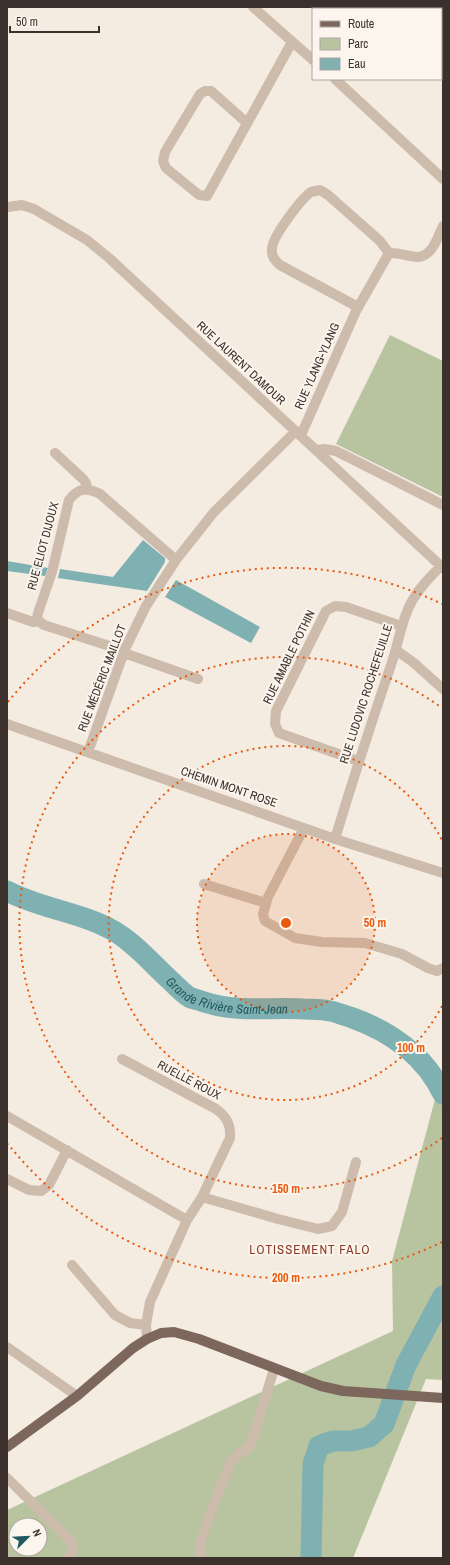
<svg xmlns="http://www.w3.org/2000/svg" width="450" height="1565" viewBox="0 0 450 1565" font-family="'Archivo Narrow',sans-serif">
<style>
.green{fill:#b8c4a0;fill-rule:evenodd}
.water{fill:#7fb0b2}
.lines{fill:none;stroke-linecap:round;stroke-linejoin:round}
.river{stroke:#7fb0b2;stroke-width:21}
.minor{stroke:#cdbbac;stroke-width:10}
.major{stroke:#7d675c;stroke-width:10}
.ring{fill:none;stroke:#e8590c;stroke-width:2;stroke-dasharray:2 4}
.labels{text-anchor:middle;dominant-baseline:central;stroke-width:4;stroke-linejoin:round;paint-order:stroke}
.street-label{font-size:12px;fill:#3b302b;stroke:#fbf5ee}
.water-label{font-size:13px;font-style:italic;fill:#1f5a5e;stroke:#fbf5ee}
.neighbourhood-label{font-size:13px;letter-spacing:1px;fill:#8c3b22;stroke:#fbf5ee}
.centre{fill:#e8590c;stroke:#fbf5ee;stroke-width:2}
.ring-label{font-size:12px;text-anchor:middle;font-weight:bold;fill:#e8590c;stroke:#fbf5ee;stroke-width:4;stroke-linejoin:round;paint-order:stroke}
</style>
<rect width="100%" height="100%" fill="#f4ebe1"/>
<!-- green -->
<path class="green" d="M390,335L443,361V497L336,444Z
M443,1069V1380L426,1379L353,1558H7V1510L393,1331L392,1261ZM16,1525H40V1549H16Z"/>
<!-- water -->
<path class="water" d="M143,540L165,558V562L147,591L58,578L60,569L113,577Z
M7,561L48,568L45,576L7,571Z
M176,580L260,627L251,643L165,597Z"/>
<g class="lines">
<!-- river -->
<g class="river">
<path id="s1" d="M7,891C41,909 81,912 114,931C136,944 152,964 171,981C176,986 183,993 189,997C193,999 199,1000 204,1002C238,1013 268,1007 303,1009C311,1009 321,1009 330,1011C336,1012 343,1015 350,1017C390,1031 424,1054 443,1094"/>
<path d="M311,1558L313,1464L319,1446L333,1441H351L369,1437L384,1424L406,1365L443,1296"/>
</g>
<!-- minor -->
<path class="minor" d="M253,7L313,60
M413,7L417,9
M441,23L443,24
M335,79L443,179
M247,123L211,91H205L200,94L165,152L163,161L166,168L199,195L207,196L292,42
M8,207L22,205L34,209L87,240L109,258L443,568
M358,307L280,265C275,261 271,256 272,249C272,237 301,199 311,192C314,191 317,191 320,190L328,195L380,241L389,253
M301,435L356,311L389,253C399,252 408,257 418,257C433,256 438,236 443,226
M316,450L325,449L336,451L443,505
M55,453L83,479L86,483L87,489
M7,613L33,622L39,621L44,625L125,651
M39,621L37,619L38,613L52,572L69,500C78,488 87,487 100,494L176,560
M396,650L414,663L443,689
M124,653L198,679
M7,724L335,839L443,873
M88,752L125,649L146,606L176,560L214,512L296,431
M358,761L279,733L275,724L276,711L326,611L335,606L346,607L401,626
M304,828L268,897L263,914L265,921L295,938L322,942L365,943L402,954L428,968L437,971L443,968
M335,839C353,779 372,721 392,662C399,642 401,620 412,601C420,587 430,577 441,566
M204,884L266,903
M122,1059L216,1109C227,1117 231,1125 230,1138L202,1197L187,1220L150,1302L146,1325L147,1339
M7,1116L187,1220
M7,1179L29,1190L41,1191L49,1185L67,1150
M202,1197L278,1219L318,1229L332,1226L342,1212L356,1162
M72,1265L115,1315L130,1323L146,1325
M7,1347L77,1396
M7,1478L71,1541C74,1548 73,1552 68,1558
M200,1558L201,1540L211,1511L231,1462L239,1453L247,1449L252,1441L274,1369"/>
<!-- major -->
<path class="major" d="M7,1447L77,1396L133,1348L147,1339L161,1333L174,1332L199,1339L321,1386L343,1391L443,1398"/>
</g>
<!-- distance rings -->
<circle cx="286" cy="923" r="89" fill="#e8590c" fill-opacity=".12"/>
<g class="ring">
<circle cx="286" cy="923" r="89"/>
<path d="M442 1006A177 177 0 1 1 442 840"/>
<path d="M442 1138A266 266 0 1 1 442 708"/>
<path d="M442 1242A355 355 0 0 1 8 1144M8 702A355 355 0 0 1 442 604"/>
</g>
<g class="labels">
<!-- street labels -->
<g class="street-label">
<text transform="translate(241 363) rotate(43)">RUE LAURENT DAMOUR</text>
<text transform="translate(317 366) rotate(-66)">RUE YLANG-YLANG</text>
<text transform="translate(43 546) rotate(-75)">RUE ELIOT DIJOUX</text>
<text transform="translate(289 657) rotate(-64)">RUE AMABLE POTHIN</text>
<text transform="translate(102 678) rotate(-69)">RUE MÉDÉRIC MAILLOT</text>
<text transform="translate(366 694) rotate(-72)">RUE LUDOVIC ROCHEFEUILLE</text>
<text transform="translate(229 787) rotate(19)">CHEMIN MONT ROSE</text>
<text transform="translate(189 1080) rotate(28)">RUELLE ROUX</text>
</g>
<!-- water labels -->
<g class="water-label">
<text stroke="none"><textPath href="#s1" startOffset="251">Grande Rivière Saint-Jean</textPath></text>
</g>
<!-- neighbourhood labels -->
<g class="neighbourhood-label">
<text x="310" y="1249">LOTISSEMENT FALO</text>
</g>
</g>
<circle cx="286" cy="923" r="6" class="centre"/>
<g class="ring-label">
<text x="375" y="927">50 m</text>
<text x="411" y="1052">100 m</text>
<text x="286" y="1193">150 m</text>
<text x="286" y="1282">200 m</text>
</g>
<!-- border -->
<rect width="450" height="1565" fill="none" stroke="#3b302b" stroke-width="16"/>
<!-- legend -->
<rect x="312" y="8" width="130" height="72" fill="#fbf5ee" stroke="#aea6a0"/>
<rect x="320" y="21" width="20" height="6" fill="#7d675c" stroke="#aea6a0"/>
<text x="348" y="28" font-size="12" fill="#3b302b">Route</text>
<rect x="320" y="38" width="20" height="12" fill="#b8c4a0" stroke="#aea6a0"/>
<text x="348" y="48" font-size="12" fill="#3b302b">Parc</text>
<rect x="320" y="58" width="20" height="12" fill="#7fb0b2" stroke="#aea6a0"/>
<text x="348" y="68" font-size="12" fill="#3b302b">Eau</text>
<!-- north arrow -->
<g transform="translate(28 1537) rotate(66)"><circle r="19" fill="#fbf5ee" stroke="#aea6a0"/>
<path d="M0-3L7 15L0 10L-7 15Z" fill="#1f5a5e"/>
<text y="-6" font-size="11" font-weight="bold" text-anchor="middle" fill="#3b302b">N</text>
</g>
<!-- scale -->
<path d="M10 26v6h89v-6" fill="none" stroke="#3b302b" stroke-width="2"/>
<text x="16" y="26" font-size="12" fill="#3b302b" stroke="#fbf5ee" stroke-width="3" paint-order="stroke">50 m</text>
</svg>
